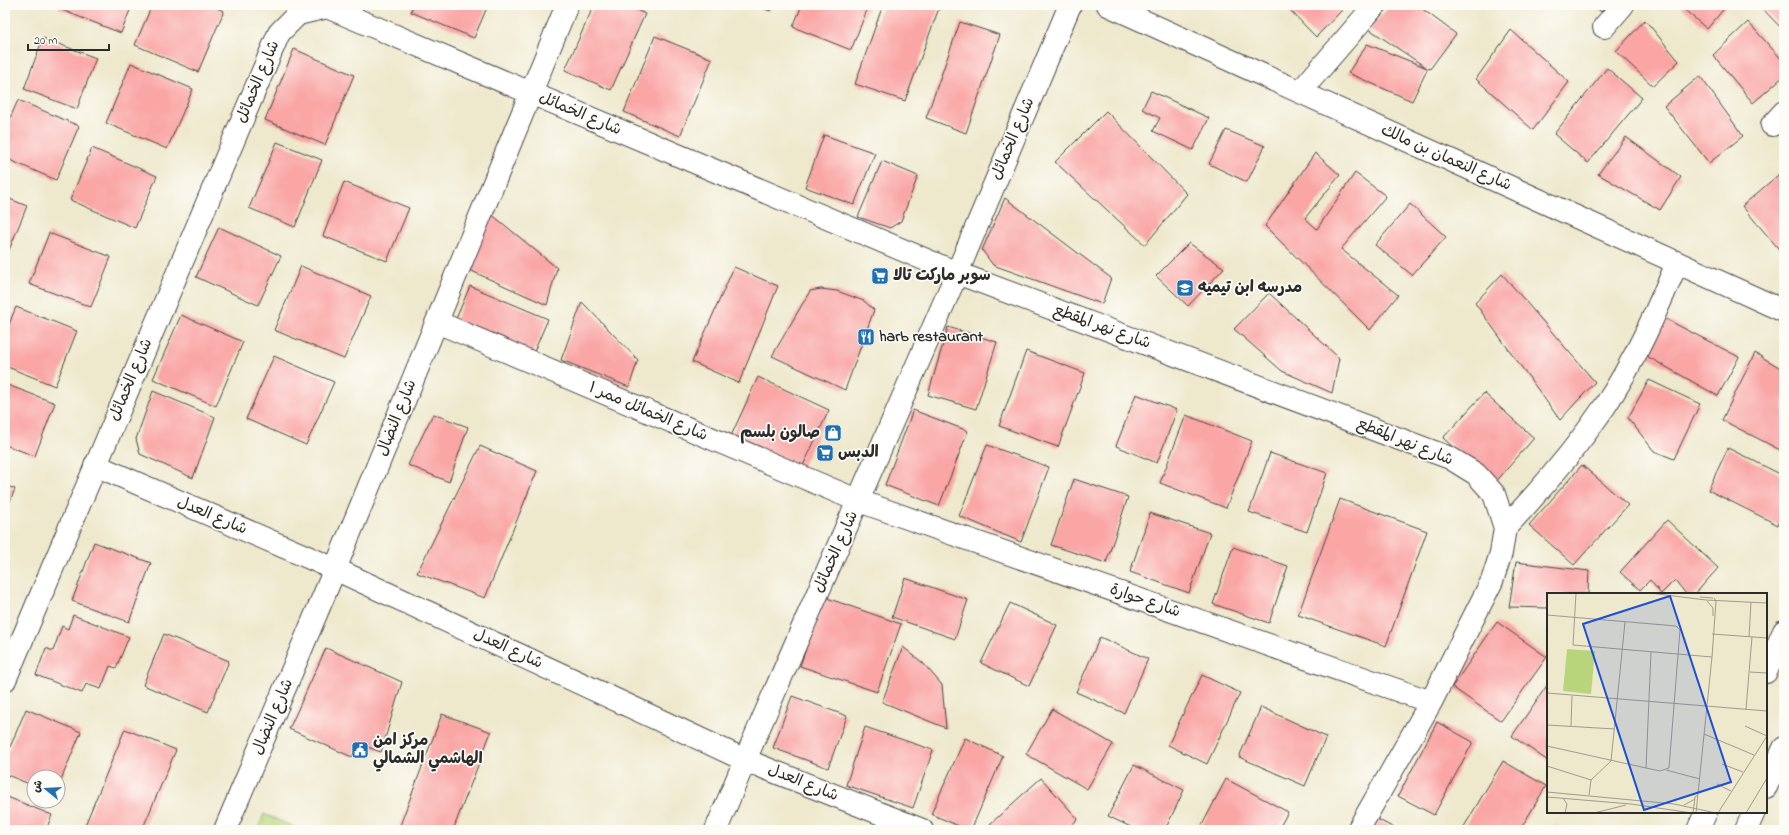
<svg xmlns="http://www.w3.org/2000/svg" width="1789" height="835" viewBox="0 0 1789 835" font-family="'Indie Flower','Playpen Sans Arabic',sans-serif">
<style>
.green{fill:#b8d57c;stroke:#728054}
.building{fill:#f9a6a5}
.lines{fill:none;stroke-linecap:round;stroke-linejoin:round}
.minor-casing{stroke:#484743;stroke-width:24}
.minor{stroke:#fff;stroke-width:22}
.labels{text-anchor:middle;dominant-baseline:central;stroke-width:3.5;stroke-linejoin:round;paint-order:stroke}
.street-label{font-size:16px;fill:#2b2b2b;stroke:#fdfcf7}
.poi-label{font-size:16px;font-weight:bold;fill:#2b2b2b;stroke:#fdfcf7;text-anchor:start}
.inset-road{fill:none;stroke:#a09c8c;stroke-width:1}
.view{fill:#1d4ed8;fill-opacity:0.15;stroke:#1d4ed8;stroke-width:2}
.inset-edge{fill:none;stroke:#2b2b2b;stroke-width:2}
</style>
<rect width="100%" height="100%" fill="#fdfcf7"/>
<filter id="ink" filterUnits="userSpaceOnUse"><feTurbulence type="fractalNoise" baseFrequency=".025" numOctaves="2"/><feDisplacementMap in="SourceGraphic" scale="8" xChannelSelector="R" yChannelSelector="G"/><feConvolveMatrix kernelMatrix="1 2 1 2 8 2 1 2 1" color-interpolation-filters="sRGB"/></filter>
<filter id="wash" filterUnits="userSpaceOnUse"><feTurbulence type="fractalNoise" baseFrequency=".012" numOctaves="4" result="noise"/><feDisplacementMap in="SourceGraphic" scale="16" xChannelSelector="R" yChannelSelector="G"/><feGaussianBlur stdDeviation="0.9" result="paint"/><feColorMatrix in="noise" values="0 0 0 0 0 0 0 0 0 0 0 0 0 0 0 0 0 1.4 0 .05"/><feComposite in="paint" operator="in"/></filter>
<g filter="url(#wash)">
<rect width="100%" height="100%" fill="#eee8cc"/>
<!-- green -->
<path class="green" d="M264,814L301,830H258Z"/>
<g id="blocks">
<!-- building -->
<path class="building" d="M60,5H132L121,33L59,9Z
M152,5H209L224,11L198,72L135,45Z
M413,5H488L474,38L411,12Z
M594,5H626L645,14L611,90L565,70Z
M754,5H772L770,11Z
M802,5H869L851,50L793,27Z
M883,5H932L939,8L905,101L855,84Z
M1285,5H1347L1316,37Z
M1391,5H1417L1456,34L1430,69L1428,68L1412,101L1348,73L1367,44L1427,68L1369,29Z
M1594,5H1608L1601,12Z
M1679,5H1727L1707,29Z
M1759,5H1784V31Z
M1645,20L1679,61L1653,86L1616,51Z
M960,22L1000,35L966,133L926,118Z
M1748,22L1784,62V76L1753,103L1713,55Z
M1511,30L1569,82L1533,130L1476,79Z
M655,36L712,59L680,136L624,112Z
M43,38L96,58L77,109L24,89Z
M294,49L354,75L325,145L265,120Z
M131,63L193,89L167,149L106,123Z
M1607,68L1642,98L1588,163L1554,134Z
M1700,76L1743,136L1709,163L1664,106Z
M1151,91L1209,118L1193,150L1153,131L1160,118L1142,109Z
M18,100L79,126L56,180L5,158V130Z
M1106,111L1187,194L1145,245L1055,162Z
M1226,130L1265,146L1247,182L1209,164Z
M824,135L875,153L854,205L805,187Z
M1626,137L1681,177L1660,210L1598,174Z
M277,142L322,160L295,227L249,208Z
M92,148L157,176L135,228L70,200Z
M1315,153L1340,175L1305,218L1317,229L1355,173L1386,196L1341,249L1398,295L1370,330L1265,226Z
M882,161L918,176L901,221L890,228L858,217Z
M1784,170V255L1742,206Z
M344,182L409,208L387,261L323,236Z
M5,197L27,206L5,260Z
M1005,198L1111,278L1102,304L993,265L982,250Z
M1410,204L1446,237L1412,275L1375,245Z
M490,213L557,268L547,305L467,269Z
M219,227L281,256L258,305L196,277Z
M49,233L111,257L91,307L29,284Z
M1189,243L1224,268L1188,306L1156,276Z
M301,266L371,296L344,359L274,330Z
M734,267L778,286L739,383L692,362Z
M1502,274L1595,382L1560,420L1475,303Z
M470,286L548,319L533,354L455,321Z
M821,289L837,291L864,301L874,310L845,390L772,356L810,291Z
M1269,293L1339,358L1332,393L1282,371L1234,329Z
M582,302L638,360L629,387L561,360Z
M16,307L77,331L55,386L5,366V334Z
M181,315L243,342L216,406L153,379Z
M1664,318L1739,357L1718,396L1643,354Z
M948,327L997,342L976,409L928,395Z
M1026,351L1085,373L1058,447L999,426Z
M1755,353L1784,370V452L1722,420Z
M274,356L334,382L306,445L246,419Z
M758,377L829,410L802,468L731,436Z
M1649,380L1700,404L1674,459L1654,451L1628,418Z
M5,384L55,403L35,456L5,445Z
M153,391L215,417L193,478L140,454L136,439Z
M1484,393L1534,438L1494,484L1443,438Z
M1136,394L1177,410L1157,463L1116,446Z
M913,410L968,431L939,506L885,485Z
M433,414L468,427L449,482L408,465Z
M1186,415L1252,441L1226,508L1160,483Z
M987,445L1049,467L1021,542L959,516Z
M480,446L537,471L485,598L417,573Z
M1728,448L1784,476V513L1778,525L1708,490Z
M1270,453L1327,473L1307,532L1249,512Z
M1582,465L1628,505L1574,565L1529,525Z
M1074,479L1128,497L1106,563L1051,545Z
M5,485L15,489L5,513Z
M1340,499L1427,531L1386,646L1298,615Z
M1150,513L1210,533L1189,593L1130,572Z
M1667,520L1718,568L1695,594H1686L1675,580L1661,594L1650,580L1640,590L1620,572Z
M94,542L151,563L129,622L72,601Z
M1233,547L1288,566L1269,623L1213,604Z
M1516,562L1589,571L1588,594H1548V608L1509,607Z
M905,578L968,600L955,639L892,617Z
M824,597L901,624L877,692L800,666Z
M1010,603L1057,625L1029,686L981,663Z
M73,615L129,637L116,668L110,666L101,689L86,684L82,693L36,675L46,648L53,651L62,626L68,629Z
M1497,622L1547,657L1501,721L1452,687Z
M164,634L229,661L208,712L143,685Z
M1100,637L1148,659L1124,713L1076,692Z
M903,647L923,663L942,685L946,728L882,702Z
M326,648L402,682L381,752L357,743L352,757L289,729Z
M1202,675L1240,693L1207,764L1168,745Z
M1548,684V761L1512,736Z
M792,696L847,716L828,768L773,748Z
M1261,707L1326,737L1305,786L1239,757Z
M26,709L81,732L58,787V777H34V786L5,774V759Z
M1052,709L1113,744L1087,789L1026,754Z
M442,714L491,732L453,830H404L399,828Z
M1437,722L1473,742L1434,815L1398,796Z
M865,727L933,750L913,808L846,785Z
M125,729L176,750L142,830H83Z
M965,738L1003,756L971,830H968L931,814Z
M1503,761L1546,786L1520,830H1462Z
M1134,765L1184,790L1165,830H1137L1108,816Z
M1041,778L1078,819L1066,830H995L990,824Z
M1226,779L1288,812L1278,830L1200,829Z
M5,796L52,815L46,830H5Z
M1377,819L1398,830H1371Z
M1556,825L1564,830H1553Z"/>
</g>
</g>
<g filter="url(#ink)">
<use href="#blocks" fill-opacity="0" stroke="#484743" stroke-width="1"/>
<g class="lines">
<defs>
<path id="minor" d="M1108,5L1784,311
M1604,27L1623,5
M1300,92L1375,5
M1772,125L1784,112
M437,322L859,501L1431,702
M95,465L335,569L745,760L922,830
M1505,528C1541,490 1575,450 1605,406C1635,361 1656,312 1677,263
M1766,672L1784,631
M5,680L279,33L298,14L327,7L957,273L1450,458L1476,474L1494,494L1505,528L1501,553L1492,581L1431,702L1358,830
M1766,787L1784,748
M225,830L335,569L567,5
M716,830L745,760L957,273L1070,5
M1698,830L1706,812
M1746,830L1754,812"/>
</defs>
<!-- minor casing -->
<use href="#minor" class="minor-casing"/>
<!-- minor -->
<use href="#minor" class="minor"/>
</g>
</g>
<!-- icons -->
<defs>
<symbol id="supermarket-square" viewBox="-11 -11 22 22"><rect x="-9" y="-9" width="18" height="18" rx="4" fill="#1f6fb2" stroke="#fdfcf7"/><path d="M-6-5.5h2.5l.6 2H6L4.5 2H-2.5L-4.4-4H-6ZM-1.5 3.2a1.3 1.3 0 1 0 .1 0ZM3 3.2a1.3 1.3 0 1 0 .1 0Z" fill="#fff"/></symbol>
<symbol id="school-square" viewBox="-11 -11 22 22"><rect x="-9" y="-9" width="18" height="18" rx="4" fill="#1f6fb2" stroke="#fdfcf7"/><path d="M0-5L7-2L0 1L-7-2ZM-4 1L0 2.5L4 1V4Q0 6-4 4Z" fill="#fff"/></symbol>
<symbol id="restaurant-square" viewBox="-11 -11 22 22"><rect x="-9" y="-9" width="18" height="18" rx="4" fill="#1f6fb2" stroke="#fdfcf7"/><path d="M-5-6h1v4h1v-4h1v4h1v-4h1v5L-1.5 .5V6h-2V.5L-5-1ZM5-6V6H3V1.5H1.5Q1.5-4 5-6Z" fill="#fff"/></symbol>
<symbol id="shop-square" viewBox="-11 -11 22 22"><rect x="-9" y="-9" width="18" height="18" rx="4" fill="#1f6fb2" stroke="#fdfcf7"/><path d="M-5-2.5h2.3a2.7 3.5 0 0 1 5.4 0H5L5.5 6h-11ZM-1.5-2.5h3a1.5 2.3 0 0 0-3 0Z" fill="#fff"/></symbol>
<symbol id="civic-square" viewBox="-11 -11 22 22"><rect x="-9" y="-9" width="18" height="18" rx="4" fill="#1f6fb2" stroke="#fdfcf7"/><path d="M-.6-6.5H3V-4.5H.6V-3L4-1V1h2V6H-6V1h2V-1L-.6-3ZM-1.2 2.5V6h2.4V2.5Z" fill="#fff"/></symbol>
</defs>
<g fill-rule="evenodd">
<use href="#supermarket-square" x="870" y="266" width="20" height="20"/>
<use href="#school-square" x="1175" y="278" width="20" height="20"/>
<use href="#restaurant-square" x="856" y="327" width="20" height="20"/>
<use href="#shop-square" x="823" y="423" width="20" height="20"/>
<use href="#supermarket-square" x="815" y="443" width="20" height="20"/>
<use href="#civic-square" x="350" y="740" width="20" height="20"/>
</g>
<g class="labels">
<!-- street labels -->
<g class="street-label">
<text transform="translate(258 82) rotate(-67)">شارع الخمائل</text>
<text transform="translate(580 114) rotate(23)">شارع الخمائل</text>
<text transform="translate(1013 139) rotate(-67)">شارع الخمائل</text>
<text transform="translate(1446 158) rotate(24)">شارع النعمان بن مالك</text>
<text transform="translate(1102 327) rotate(20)">شارع نهر المقطع</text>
<text transform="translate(131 380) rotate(-67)">شارع الخمائل</text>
<text transform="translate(648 412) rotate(23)">شارع الخمائل ممر ١</text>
<text transform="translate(397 418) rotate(-68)">شارع النضال</text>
<text transform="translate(1405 442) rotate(22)">شارع نهر المقطع</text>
<text transform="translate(212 516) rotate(23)">شارع العدل</text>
<text transform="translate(836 552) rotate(-66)">شارع الخمائل</text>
<text transform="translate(1145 601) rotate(19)">شارع حوارة</text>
<text transform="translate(508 649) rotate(25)">شارع العدل</text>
<text transform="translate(273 717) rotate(-67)">شارع النضال</text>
<text transform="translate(803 783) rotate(22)">شارع العدل</text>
</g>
<!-- poi labels -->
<g class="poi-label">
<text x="893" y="276">سوبر ماركت تالا</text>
<text x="1198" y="288">مدرسه ابن تيميه</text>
<text x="879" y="337">harb restaurant</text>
<text x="820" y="433" text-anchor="end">صالون بلسم</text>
<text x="838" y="453">الدبس</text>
<text x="373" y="741">مركز امن<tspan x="373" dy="18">الهاشمي الشمالي</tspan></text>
</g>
</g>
<!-- overview -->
<g transform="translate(1547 593)">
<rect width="220" height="220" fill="#eee8cc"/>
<path d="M20,56L48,58L44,101L16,98Z" fill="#b8d57c"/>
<path class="inset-road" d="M29,0L26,52L165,64M103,0L159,7L220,10M153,4L166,5M160,8L166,15V23M0,22L129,33L133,37L122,175L113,178L99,175L0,153M165,41L220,45M202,44L204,9M203,79L220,80M0,100L220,118M199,116L205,44M0,132L68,136M24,133L25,103M198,133L220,143M157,141L207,162M175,171L196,179M0,173L44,187M99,175L104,59M119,177L153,186M170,191L184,198M0,199L127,211L169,220M42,202L44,187L64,168L78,29M0,204L84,211L145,220M16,205L20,211L18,220M137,212L148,206M47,220L79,212M146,220L148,204L151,202M149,220L165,64L169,8L167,5M171,220L220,143M199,220L220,185"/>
<path class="view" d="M123,3L184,189L97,217L36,31Z"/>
<rect width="220" height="220" class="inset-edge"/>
</g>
<!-- margin -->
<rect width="1789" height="835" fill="none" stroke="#fdfcf7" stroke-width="20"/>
<!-- north arrow -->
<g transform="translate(46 789) rotate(288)"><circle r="19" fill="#fdfcf7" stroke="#a9a8a5"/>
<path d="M0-3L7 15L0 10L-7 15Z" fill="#1f6fb2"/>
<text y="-6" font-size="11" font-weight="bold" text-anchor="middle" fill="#2b2b2b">ش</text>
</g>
<!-- scale -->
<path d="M28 44v6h81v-6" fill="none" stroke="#2b2b2b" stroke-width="2"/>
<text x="34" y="44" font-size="12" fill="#2b2b2b" stroke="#fdfcf7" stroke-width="3" paint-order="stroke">20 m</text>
</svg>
